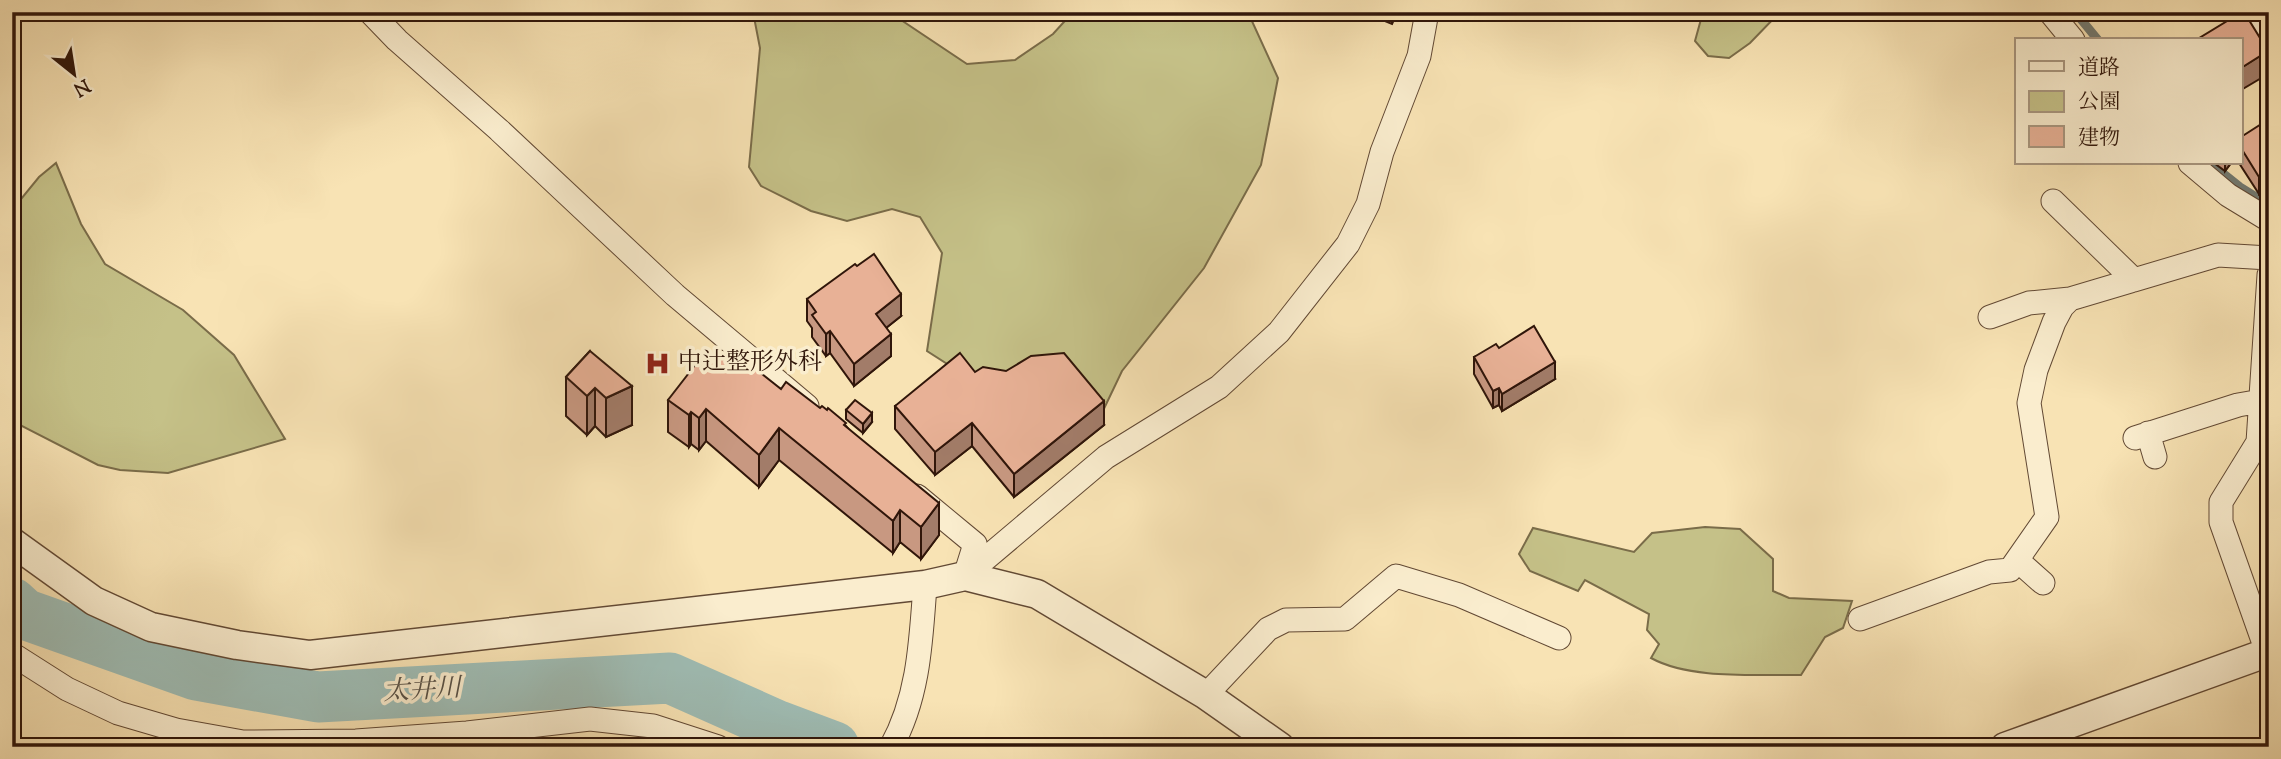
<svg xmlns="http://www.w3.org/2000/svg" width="2281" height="759" viewBox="0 0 2281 759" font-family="'Sorts Mill Goudy','Noto Serif JP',serif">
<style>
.green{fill:#c5c188;stroke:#7a6c49;stroke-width:2}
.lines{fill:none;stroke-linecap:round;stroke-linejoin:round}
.stream{stroke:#737a71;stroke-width:9}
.river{stroke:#9fbdb5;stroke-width:51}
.minor-casing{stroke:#624934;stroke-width:25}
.tertiary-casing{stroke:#624934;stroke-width:31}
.minor{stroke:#faedce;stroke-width:23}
.tertiary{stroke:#faedce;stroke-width:28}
.wall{fill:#c89881;stroke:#30160a;stroke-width:2}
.shaded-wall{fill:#a27c69;stroke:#30160a;stroke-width:2}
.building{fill:#e8b196;stroke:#30160a;stroke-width:2}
.labels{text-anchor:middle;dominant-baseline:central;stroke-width:7;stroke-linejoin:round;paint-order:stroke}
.poi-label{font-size:24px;fill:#30160a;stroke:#faedce;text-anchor:start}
.water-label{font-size:26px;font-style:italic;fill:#575046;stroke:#faedce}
</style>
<rect width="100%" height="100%" fill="#f8e3b4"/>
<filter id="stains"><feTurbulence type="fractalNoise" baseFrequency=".00286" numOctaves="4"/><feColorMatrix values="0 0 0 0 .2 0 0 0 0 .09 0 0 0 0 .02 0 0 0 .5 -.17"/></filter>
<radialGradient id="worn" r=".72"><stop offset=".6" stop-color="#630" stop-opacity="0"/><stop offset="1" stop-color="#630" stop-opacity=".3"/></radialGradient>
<!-- green -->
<path class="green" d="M753,12H889L967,64L1015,60L1053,34L1073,12H1239L1251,19L1278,78L1261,165L1204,268L1122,371L1100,417L977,383L927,351L942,253L920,217L892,209L847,221L811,211L761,186L749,167L760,48Z
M1703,12H1780L1750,43L1729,58L1708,56L1695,41Z
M56,163L81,224L105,264L183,310L234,355L285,439L168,473L120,470L98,465L12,421V210L39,177Z
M1705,527L1740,529L1773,559V591L1789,598L1852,601L1843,628L1825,637L1801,675C1756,674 1691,680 1651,658L1659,644L1647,630L1649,614L1585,580L1578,591L1530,571L1519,554L1533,528L1634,552L1652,533Z"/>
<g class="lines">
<!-- stream -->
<path class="stream" d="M2075,12L2098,40
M2210,163L2240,187L2269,205"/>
<!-- river -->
<path class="river" d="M12,603L24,614L196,675L318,697L670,678L778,726L834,747"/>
<defs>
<path id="minor" d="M370,12L397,40L499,130L675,295L807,406
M2050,12L2073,40
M2252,12L2269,39
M2190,163L2228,195L2269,220
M2053,201L2134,280
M1990,317L2029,303L2070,299
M2148,433L2155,457
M2135,438L2238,405L2261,401
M917,496L975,544L965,576
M2017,560L2043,583
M965,576L1106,457L1219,387L1279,332L1348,244L1368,204L1382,152L1419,56L1427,12
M1860,619L1989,572L2010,570L2047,517L2029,403L2036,370L2054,322L2062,307L2070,299L2218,255L2269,258
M2267,652L2221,522V502L2258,442L2269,275
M12,654L67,689L118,713L176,730L243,742L356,741L467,733L590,719L653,726L718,747
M1206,695L1268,629L1286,620L1345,619L1396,576L1459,595L1559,638
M891,747C919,697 921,640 925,585"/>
<path id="tertiary" d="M12,542L94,601L151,627L237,645L310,655L925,585L965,576L1037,594L1206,695L1280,747
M2005,747L2269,652"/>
</defs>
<!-- minor casing -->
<use href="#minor" class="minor-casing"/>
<!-- tertiary casing -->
<use href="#tertiary" class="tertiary-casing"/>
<!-- minor -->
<use href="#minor" class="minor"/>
<!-- tertiary -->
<use href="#tertiary" class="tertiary"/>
</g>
<!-- wall -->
<path class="wall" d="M1363,12H1396L1392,24Z
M2269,123V194L2265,189L2259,194L2239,163H2241V137Z
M2214,163H2231L2225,171Z
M807,299L901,316L886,328L891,356L854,386L830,353L826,356L812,337V328L807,321Z
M1499,348L1555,379L1502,411L1499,405L1493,408L1474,374V357Z
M590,351L632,425L606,437L595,426L587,435L566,416V377Z
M730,364L820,408L846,426L939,535L921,559L900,542L893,553L779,460L759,487L706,441L699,450L691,444L689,447L668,432V400L706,365Z
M975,372L1104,425L1014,497L972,446L935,475L895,429V406Z
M846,410L872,422L863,433L846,419Z"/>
<!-- shaded-wall -->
<path class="shaded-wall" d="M1392,12H1396L1392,24Z
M2268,51V74L2241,90V68Z
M2225,163H2231L2225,171Z
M2265,172V189L2259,194V177Z
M901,294V316L876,336V314Z
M830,331V353L826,356V334Z
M891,334V356L854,386V364Z
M1555,362V379L1502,411V394Z
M632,386V425L606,437V398Z
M595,388V426L587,435V396Z
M1499,388V405L1493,408V391Z
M1104,401V425L1014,497V474Z
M706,409V441L699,450V418Z
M691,412V444L689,447V415Z
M872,413V422L863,433V424Z
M972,423V446L935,475V452Z
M779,428V460L759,487V455Z
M939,503V535L921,559V527Z
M900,510V542L893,553V521Z"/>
<!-- building -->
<path class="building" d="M2242,12H2244L2268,51L2241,68V40H2196Z
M2266,121L2267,124L2269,123V177L2265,172L2259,177L2241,148V137Z
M874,254L901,294L876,314L891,334L854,364L830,331L826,334L812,315L816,312L807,299L855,264L857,266Z
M1534,326L1555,362L1502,394L1499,388L1493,391L1474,357L1496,344L1499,348Z
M590,351L632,386L606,398L595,388L587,396L566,377Z
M715,352L730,364L738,355L781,389L786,382L820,408L822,406L827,410L828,408L846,423L844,425L939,503L921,527L900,510L893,521L779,428L759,455L706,409L699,418L691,412L689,415L668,400L699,360L706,365Z
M960,353L975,372L983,367L1006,371L1031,356L1064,353L1104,401L1014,474L972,423L935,452L895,406Z
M855,400L872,413L863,424L846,410Z"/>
<!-- icons -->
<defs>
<symbol id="hospital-bare" viewBox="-9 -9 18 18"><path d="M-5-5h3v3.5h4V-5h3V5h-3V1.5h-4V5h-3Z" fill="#8f2418" stroke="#faedce" stroke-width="2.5" paint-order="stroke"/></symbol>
</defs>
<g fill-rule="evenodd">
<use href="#hospital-bare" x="640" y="346" width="35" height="35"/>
</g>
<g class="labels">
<!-- poi labels -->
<g class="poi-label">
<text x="678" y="363">中辻整形外科</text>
</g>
<!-- water labels -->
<g class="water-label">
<text transform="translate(422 691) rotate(-3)">太井川</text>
</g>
</g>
<!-- margin -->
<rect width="2281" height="759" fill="none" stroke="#f8e3b4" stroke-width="42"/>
<rect x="14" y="14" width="2253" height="731" fill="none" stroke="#30160a" stroke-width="3.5"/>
<rect x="21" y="21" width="2239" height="717" fill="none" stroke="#30160a" stroke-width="2"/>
<!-- legend -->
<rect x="2015" y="38" width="228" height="126" fill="#faedce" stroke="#a99780" stroke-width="2"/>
<rect x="2029" y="61" width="35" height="10" fill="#faedce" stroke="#a99780" stroke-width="2"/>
<text x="2078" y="74" font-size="21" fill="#30160a">道路</text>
<rect x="2029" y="91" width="35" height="21" fill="#c5c188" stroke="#a99780" stroke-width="2"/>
<text x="2078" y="108" font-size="21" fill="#30160a">公園</text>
<rect x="2029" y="126" width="35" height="21" fill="#e8b196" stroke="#a99780" stroke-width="2"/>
<text x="2078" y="144" font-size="21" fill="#30160a">建物</text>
<!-- north arrow -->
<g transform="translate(74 74) rotate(150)" stroke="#faedce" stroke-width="5" paint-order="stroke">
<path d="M0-5L12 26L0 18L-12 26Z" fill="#30160a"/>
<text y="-10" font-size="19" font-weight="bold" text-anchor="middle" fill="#30160a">N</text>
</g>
<rect width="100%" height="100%" filter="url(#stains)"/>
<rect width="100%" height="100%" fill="url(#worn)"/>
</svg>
